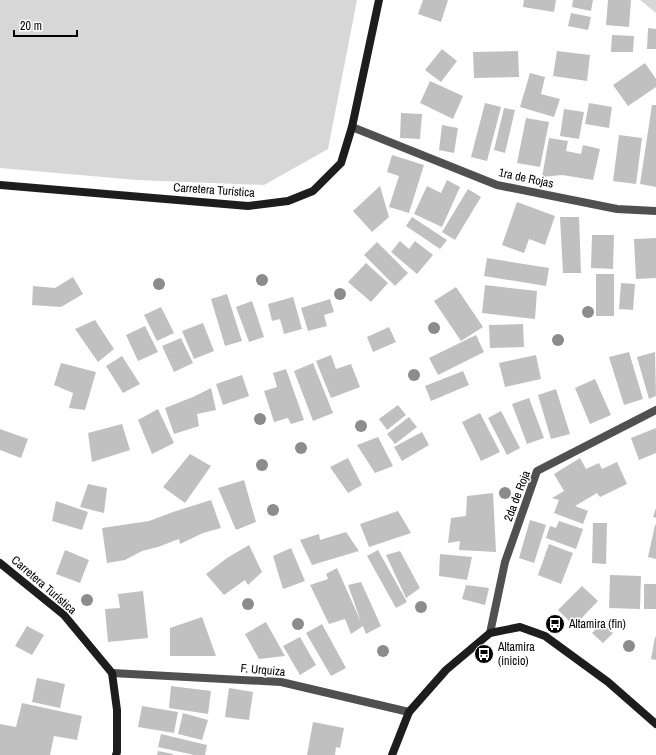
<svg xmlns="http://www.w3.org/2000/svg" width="656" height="755" viewBox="0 0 656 755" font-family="'Archivo Narrow',sans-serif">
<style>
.green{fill:#d7d7d7}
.building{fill:#c0c0c0}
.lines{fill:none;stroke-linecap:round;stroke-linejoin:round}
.street{stroke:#505050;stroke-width:8}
.secondary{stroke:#1d1d1d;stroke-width:8}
.tree{fill:#8c8c8c}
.labels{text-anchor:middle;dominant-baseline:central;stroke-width:3;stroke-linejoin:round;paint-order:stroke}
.street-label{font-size:12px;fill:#000;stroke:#fff}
.poi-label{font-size:12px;fill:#000;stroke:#fff;text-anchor:start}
</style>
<rect width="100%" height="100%" fill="#fff"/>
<!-- green -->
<path class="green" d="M0,0H357L328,149L264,185L137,180L0,168Z
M640,0H656V13Z"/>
<!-- building -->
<path class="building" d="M423,0H448L441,22L418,14Z
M524,0H556L554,12L523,7Z
M573,0H593L591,11L572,7Z
M608,0H631L629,27L606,25Z
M571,13L591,17L588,30L568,26Z
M648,28L656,29V49H647Z
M612,35L634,36L633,52H611Z
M442,49L457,61L441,82L425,70Z
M518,51L519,77L474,78L473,52Z
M557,51L590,55L587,81L553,76Z
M645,63L656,79V87L628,106L613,85Z
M530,73L545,77L541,94L560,99L554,117L520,107Z
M430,81L463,96L453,119L420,103Z
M485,103L501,107L487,161L471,157Z
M589,103L612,107L609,128L585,124Z
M652,105H656V187L640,184Z
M504,108L515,110L505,153L494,150Z
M564,109L584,112L579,139L560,136Z
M401,113L422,114L420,139L400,138Z
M526,118L549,122L540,167L517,163Z
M442,125L458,128L454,153L439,150Z
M619,135L642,138L636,184L613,181Z
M549,138L568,141L566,151L581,154L583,145L600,149L593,180L562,175L542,177Z
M392,155L424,165L409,213L389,207L399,176L387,172Z
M447,180L460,187L442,227L414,214L427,186L441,193Z
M380,186L389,217L372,232L353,211Z
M468,189L481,197L455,240L442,232Z
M517,202L555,216L545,245L529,239L524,253L502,245Z
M412,217L447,240L440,249L406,226Z
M560,217H579L581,273H563Z
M592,235H614L613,269L591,268Z
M656,238V278L636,279L634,239Z
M400,241L409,249L415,241L433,255L417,274L391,252Z
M377,242L408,273L395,286L364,255Z
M487,258L549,268L546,286L484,276Z
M366,263L388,283L371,302L348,282Z
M596,274H614V316H596Z
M73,277L83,294L61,307L32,305L33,286L55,288Z
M621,283L635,284L633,310L619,309Z
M485,285L537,291L535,319L482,313Z
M456,287L483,327L461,341L434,301Z
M227,294L242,341L225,346L211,299Z
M293,297L302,329L284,334L280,319L272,321L268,304Z
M330,299L334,312L324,315L327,326L308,331L301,308Z
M252,301L264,337L249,342L236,307Z
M161,307L174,333L157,341L144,315Z
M95,320L114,349L98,362L75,329Z
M203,323L214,351L194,359L182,331Z
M523,324L524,347L490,348L489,325Z
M145,326L158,352L138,361L126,335Z
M389,327L396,342L373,352L367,337Z
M476,335L484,352L438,375L429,358Z
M181,338L193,363L174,372L162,346Z
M629,352L643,399L624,405L609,357Z
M655,352L656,396L649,399L637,357Z
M331,355L336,369L351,364L360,387L331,398L316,361Z
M536,355L541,379L505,387L499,363Z
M122,356L140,384L123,393L106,366Z
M61,363L96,372L85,410L69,408L73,393L54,385Z
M313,363L333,413L313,421L294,371Z
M286,369L304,420L291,424L288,418L274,422L264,391L277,387L273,373Z
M463,371L469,385L431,401L425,386Z
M242,375L249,396L223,405L216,384Z
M595,379L611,415L590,424L575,388Z
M211,388L216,410L197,414L199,426L174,434L165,408L193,397Z
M556,389L570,434L551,439L538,395Z
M529,398L544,438L527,444L512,404Z
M398,405L406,415L387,430L379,419Z
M158,409L174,443L152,454L138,420Z
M501,411L520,448L507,455L488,418Z
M480,413L500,452L481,461L462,422Z
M409,417L417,427L395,444L387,434Z
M122,424L130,450L92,462L88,433Z
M656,428V453L639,460L631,438Z
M0,429L28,439L21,458L0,450Z
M422,432L429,445L402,461L394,447Z
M378,437L393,466L375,473L357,445Z
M190,454L211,466L185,503L163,487Z
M348,458L362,485L348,493L330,467Z
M580,458L586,469L599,463L602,469L617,462L627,484L600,497L597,493L575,506L588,511L583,524L554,513L559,500L552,498L564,491L554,474Z
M244,480L256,522L236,530L218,488Z
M88,484L107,488L104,513L80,507Z
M493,493L496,552L459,550L460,541L448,543L451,518L466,516L467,496Z
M211,500L221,528L203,533L180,544L179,539L158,547L142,551L125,560L107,563L102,528L149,521L173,512Z
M56,501L88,512L82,530L52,521Z
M656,508V518L653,517Z
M398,511L411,533L369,547L360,524Z
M530,520L546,525L534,563L519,558Z
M559,521L583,529L576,549L546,538L550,526L556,528Z
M593,523H607L606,564L592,563Z
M655,525H656V559L648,557Z
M346,532L359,551L312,565L300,540L319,534L320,540Z
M549,544L573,553L561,584L538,575Z
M249,545L262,572L248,585L245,580L224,595L206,574L227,558Z
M291,548L305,581L283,589L273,556Z
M65,550L89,560L80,583L56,574Z
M378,550L407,602L396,608L367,556Z
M400,551L420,588L406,598L386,555Z
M440,554L472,557L467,580L439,576Z
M337,568L361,622L348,585L361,582L381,626L366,634L363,626L351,634L345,619L329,624L310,585L328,579L326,574Z
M610,575L641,576L640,609L609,608Z
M644,584H656V609H644Z
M466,585L489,588L485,605L462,599Z
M582,586L598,601L574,626L558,610Z
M143,591L148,638L108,642L105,609L120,608L118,594Z
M202,617L216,656H170V628Z
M266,622L285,656L259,659L245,634Z
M602,623L613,633L603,643L592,633Z
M322,624L346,668L331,676L306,633Z
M27,626L44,635L32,655L15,646Z
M300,637L316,665L300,675L283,646Z
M655,637H656V660L651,659Z
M37,678L65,684L60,708L32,702Z
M171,686L211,691L208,714L169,708Z
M229,688L253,692L249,720L225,717Z
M22,703L82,716L77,740L54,736L50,755H0V724L16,727Z
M142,706L178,712L174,733L138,727Z
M183,713L208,720L202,740L178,734Z
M313,722L344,728L340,748L336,747L335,755H307Z
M161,734L207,745L205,755H194L158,747Z
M158,751L173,754V755H157Z"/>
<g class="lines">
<!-- street -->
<path class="street" d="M352,127L497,185L617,209L656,211
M490,633L505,562L537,471L656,410
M112,673L281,682L409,712"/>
<!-- secondary -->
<path class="secondary" d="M0,185L248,206L288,201L313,191L341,163L352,127L379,0
M0,563L64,615L112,673L117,710V752L116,755
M392,755L409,712L446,670L490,633L520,627L545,636L608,682L656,724"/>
</g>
<!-- trees -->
<g class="tree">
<circle cx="262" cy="280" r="6"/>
<circle cx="159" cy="284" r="6"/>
<circle cx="340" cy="294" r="6"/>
<circle cx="588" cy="312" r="6"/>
<circle cx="434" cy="328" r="6"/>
<circle cx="558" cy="340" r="6"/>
<circle cx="414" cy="375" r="6"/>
<circle cx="260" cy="419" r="6"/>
<circle cx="361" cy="426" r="6"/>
<circle cx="301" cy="448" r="6"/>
<circle cx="262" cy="465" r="6"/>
<circle cx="505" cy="493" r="6"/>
<circle cx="273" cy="510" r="6"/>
<circle cx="87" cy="600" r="6"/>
<circle cx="248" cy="604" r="6"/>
<circle cx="421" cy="607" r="6"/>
<circle cx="298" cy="624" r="6"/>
<circle cx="629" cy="646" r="6"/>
<circle cx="383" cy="651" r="6"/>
</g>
<!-- icons -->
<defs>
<symbol id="bus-disc" viewBox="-11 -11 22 22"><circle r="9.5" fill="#000" stroke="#fff"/><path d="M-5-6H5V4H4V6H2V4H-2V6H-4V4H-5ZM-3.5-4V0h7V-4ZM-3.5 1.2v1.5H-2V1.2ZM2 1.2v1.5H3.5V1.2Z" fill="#fff"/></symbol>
</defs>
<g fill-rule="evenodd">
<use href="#bus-disc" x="544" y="613" width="22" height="22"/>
<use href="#bus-disc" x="473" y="643" width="22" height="22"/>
</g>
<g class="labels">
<!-- street labels -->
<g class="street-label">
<text transform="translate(526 178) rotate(12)">1ra de Rojas</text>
<text transform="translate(214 190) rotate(4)">Carretera Turística</text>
<text transform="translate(517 496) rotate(-69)">2da de Roja</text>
<text transform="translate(44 585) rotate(41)">Carretera Turística</text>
<text transform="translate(263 670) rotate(5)">F. Urquiza</text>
</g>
<!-- poi labels -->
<g class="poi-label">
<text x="569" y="624">Altamira (fin)</text>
<text x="498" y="647">Altamira<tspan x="498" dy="14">(inicio)</tspan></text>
</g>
</g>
<!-- scale -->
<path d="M14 30v6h63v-6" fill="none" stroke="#000000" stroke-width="2"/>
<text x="20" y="30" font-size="12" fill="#000000" stroke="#ffffff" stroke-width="3" paint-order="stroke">20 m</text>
</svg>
